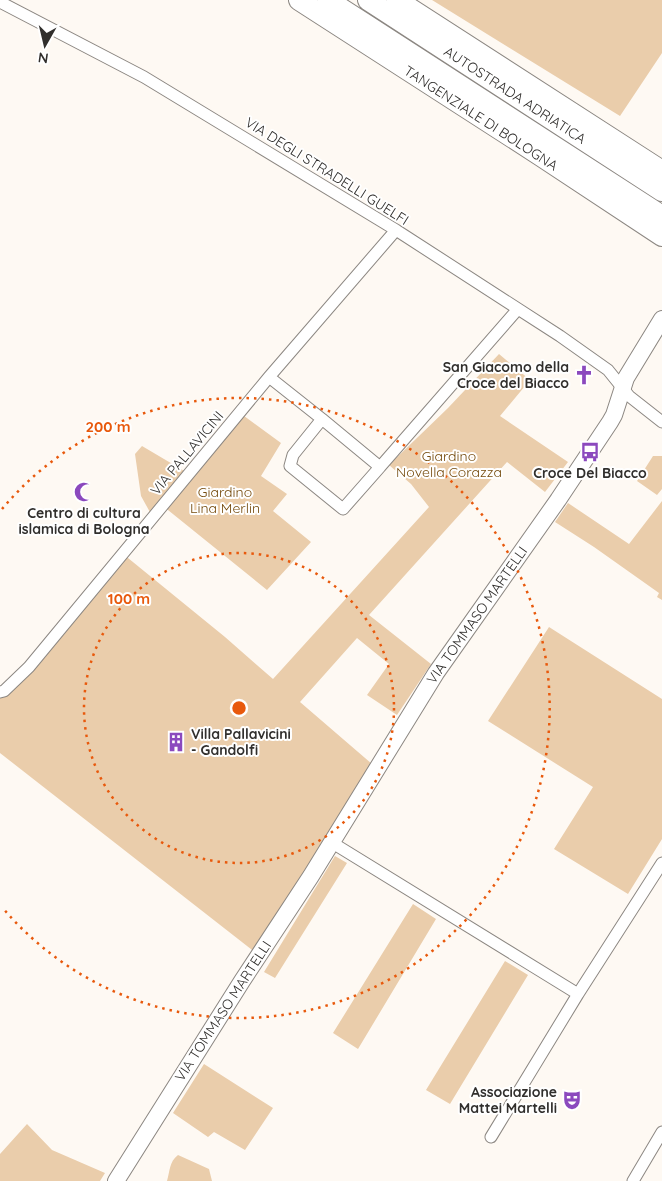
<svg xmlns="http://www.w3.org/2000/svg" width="662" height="1181" viewBox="0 0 662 1181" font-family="Quicksand,sans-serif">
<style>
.green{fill:#eacdab}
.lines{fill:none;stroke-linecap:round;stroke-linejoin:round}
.street-casing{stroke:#8c8782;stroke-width:13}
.secondary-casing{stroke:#8c8782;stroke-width:18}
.highway-casing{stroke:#8c8782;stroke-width:22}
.street{stroke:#fff;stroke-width:11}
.secondary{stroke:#fff;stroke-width:16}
.highway{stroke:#fff;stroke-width:20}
.ring{fill:none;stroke:#e8590c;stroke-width:2.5;stroke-dasharray:2.5 5}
.labels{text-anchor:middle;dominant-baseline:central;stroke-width:4;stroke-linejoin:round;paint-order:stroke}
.street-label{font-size:14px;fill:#312f2d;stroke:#fff}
.poi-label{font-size:14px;font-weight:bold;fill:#312f2d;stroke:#fff;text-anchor:end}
.park-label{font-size:14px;fill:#754b0d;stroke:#fff}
.centre{fill:#e8590c;stroke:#fff;stroke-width:2.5}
.ring-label{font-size:15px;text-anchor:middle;font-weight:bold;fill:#e8590c;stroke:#fff;stroke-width:4;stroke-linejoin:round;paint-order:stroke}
</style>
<rect width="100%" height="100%" fill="#fef9f3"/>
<!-- green -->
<path class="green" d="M432,0H662V53L620,116Z
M499,354L530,380L500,416L568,462L545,492L507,462L369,615L431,664L397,715L367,695L389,664L357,638L300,702L372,764L256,953L0,753V692L118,554L128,558L225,637L273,679L429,507L411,484L389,465L448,408Z
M240,413L281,443L261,476L287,494L273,511L311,542L267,590L163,506Z
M142,446L186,472L151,514L141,496L135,454Z
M653,456H662V489L657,495L637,481Z
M662,501V600L657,597L659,593L594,547L555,522L568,503L629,544Z
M549,627L662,699V839L628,894L554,849L593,787L488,721Z
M335,856L347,863L275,978L264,972Z
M413,904L436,919L358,1049L333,1033Z
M505,961L528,975L450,1104L426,1090Z
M204,1064L273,1108L245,1150L214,1132L208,1137L173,1113Z
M27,1124L52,1150L105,1173L100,1181H0V1154Z
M178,1155L209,1169L212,1181H167C170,1171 169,1162 178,1155Z"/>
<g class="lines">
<defs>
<path id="street" d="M0,2L144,77L396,230L560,336L608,370L629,396L662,422
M269,377L322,419L293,455L290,466L343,509L380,467
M322,419L380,467L518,309
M0,692L4,691L29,667L269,377L396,230
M331,842L578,994L662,863
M491,1137L578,994
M633,1181L662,1132"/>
<path id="secondary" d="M116,1181L242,981L311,876L436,673L558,500L610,422L614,415L626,378L662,319"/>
<path id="highway" d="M299,0L541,156L662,236
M328,0L662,216
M368,0L662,191
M397,0L662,171"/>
</defs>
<!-- street casing -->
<use href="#street" class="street-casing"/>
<!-- secondary casing -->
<use href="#secondary" class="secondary-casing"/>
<!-- highway casing -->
<use href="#highway" class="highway-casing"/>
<!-- street -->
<use href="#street" class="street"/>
<!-- secondary -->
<use href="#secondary" class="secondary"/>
<!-- highway -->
<use href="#highway" class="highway"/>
</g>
<!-- distance rings -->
<g class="ring">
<circle cx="239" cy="708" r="155"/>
<path d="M2 509A310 310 0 1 1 2 907"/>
</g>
<!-- icons -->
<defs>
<symbol id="church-bare" viewBox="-9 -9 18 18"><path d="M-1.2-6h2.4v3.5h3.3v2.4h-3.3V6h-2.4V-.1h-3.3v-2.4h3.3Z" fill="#8b49be" stroke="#fff" stroke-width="2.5" paint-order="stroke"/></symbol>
<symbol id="bus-bare" viewBox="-9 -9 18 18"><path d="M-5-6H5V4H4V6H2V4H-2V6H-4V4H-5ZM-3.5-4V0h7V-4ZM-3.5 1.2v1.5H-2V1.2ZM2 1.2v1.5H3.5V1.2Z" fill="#8b49be" stroke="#fff" stroke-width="2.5" paint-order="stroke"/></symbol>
<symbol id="mosque-bare" viewBox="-9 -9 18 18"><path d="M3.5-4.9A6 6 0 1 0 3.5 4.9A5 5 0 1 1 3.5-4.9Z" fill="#8b49be" stroke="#fff" stroke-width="2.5" paint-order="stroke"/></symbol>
<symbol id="building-bare" viewBox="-9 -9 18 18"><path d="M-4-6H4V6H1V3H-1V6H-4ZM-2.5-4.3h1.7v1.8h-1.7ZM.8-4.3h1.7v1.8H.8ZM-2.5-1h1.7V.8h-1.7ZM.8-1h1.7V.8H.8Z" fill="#8b49be" stroke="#fff" stroke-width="2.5" paint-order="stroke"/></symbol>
<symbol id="theatre-bare" viewBox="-9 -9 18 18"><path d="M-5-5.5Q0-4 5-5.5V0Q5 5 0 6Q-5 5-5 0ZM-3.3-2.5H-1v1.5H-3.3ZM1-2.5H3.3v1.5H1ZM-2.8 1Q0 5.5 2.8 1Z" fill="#8b49be" stroke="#fff" stroke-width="2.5" paint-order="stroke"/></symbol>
</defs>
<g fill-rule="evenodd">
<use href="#church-bare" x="570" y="361" width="28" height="28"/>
<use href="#bus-bare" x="576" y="438" width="28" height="28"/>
<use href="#mosque-bare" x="70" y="478" width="28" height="28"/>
<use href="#building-bare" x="162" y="728" width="28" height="28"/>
<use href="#theatre-bare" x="558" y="1086" width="28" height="28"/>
</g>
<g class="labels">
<!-- street labels -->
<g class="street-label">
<text transform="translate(515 95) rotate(33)">AUTOSTRADA ADRIATICA</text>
<text transform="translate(481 118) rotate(33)">TANGENZIALE DI BOLOGNA</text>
<text transform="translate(327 171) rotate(32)">VIA DEGLI STRADELLI GUELFI</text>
<text transform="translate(187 453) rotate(-50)">VIA PALLAVICINI</text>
<text transform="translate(477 615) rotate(-55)">VIA TOMMASO MARTELLI</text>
<text transform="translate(223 1011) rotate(-57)">VIA TOMMASO MARTELLI</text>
</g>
<!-- poi labels -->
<g class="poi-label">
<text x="569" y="367">San Giacomo della<tspan x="569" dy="16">Croce del Biacco</tspan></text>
<text x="590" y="473" text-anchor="middle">Croce Del Biacco</text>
<text x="84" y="513" text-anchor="middle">Centro di cultura<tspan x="84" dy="16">islamica di Bologna</tspan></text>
<text x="191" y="734" text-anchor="start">Villa Pallavicini<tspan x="191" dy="16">- Gandolfi</tspan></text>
<text x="557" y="1092">Associazione<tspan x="557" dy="16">Mattei Martelli</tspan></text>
</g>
<!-- park labels -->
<g class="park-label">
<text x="449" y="456">Giardino<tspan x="449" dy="16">Novella Corazza</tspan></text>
<text x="225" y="492">Giardino<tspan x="225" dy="16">Lina Merlin</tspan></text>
</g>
</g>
<circle cx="239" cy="708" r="8" class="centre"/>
<g class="ring-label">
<text x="108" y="432">200 m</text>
<text x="129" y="604">100 m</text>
</g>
<!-- north arrow -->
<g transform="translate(45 45) rotate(188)" stroke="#ffffff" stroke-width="4" paint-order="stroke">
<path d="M0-4L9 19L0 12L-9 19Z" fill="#312f2d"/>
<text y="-8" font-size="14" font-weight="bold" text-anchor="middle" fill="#312f2d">N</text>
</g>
</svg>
